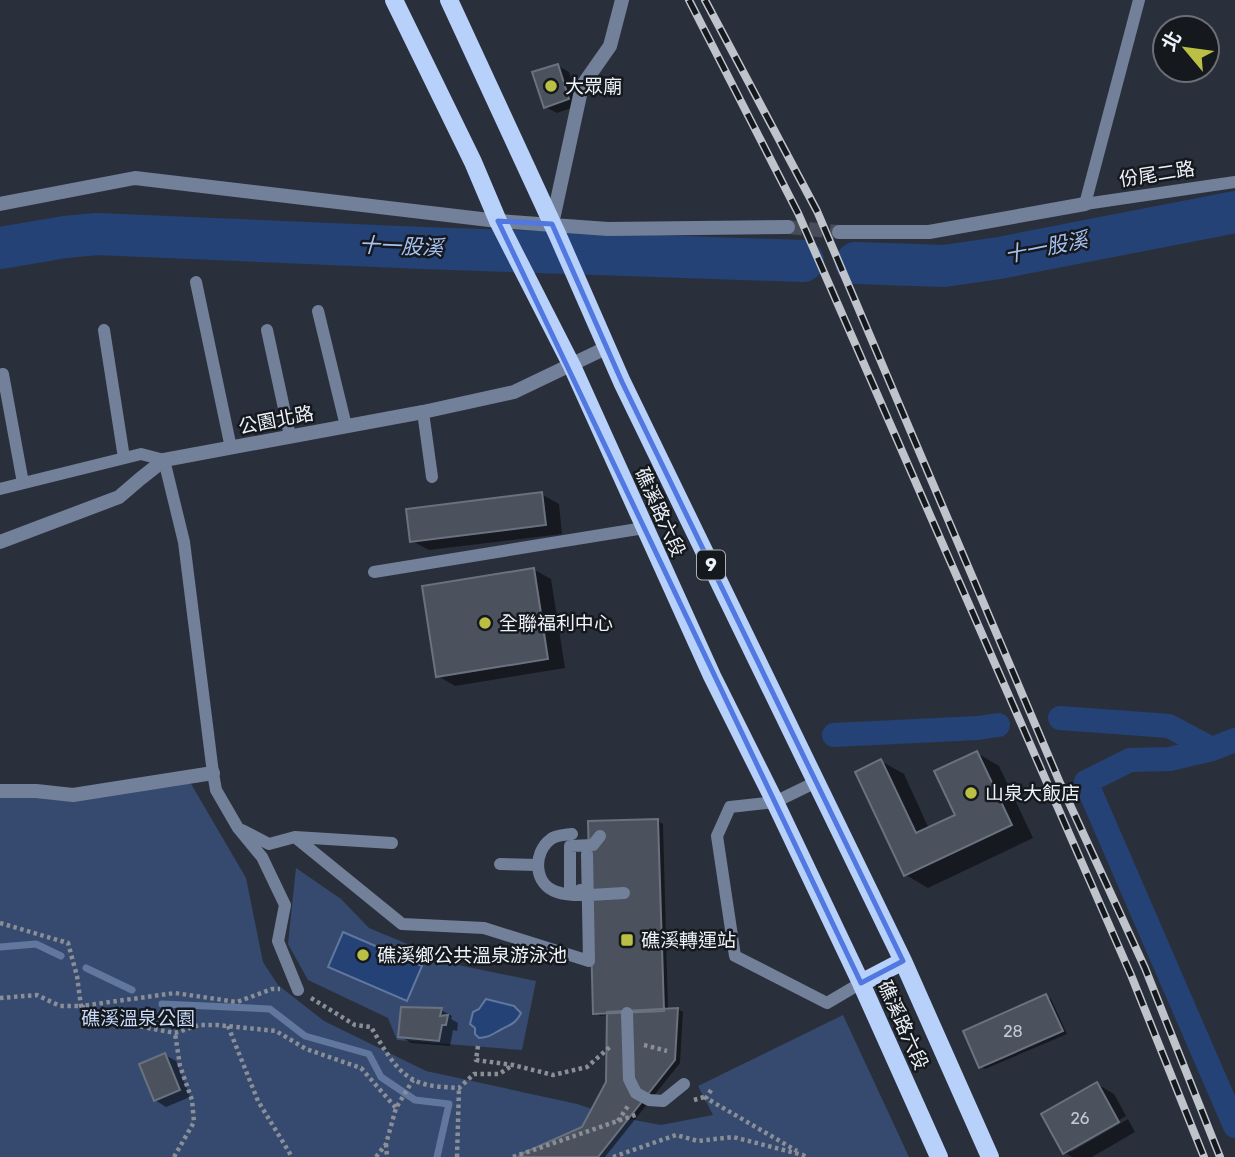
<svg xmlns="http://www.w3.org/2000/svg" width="1235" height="1157" viewBox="0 0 1235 1157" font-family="Rubik,'Noto Sans TC',sans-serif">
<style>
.green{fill:#354a6e}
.water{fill:#254276;stroke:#61779d;stroke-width:2}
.shadow{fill:#0007;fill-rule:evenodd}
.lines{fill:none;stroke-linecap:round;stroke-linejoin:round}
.stream{stroke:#61779d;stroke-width:7}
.canal{stroke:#254276;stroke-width:24}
.river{stroke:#254276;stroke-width:42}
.building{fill:#4b525e;stroke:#6a727f;stroke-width:2}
.street-tunnel{stroke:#474d58;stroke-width:14;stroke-dasharray:14 7;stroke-linecap:butt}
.path{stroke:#898e97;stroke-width:4.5;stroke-dasharray:3.5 3.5;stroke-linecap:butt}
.lane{stroke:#72809a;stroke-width:12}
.street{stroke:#72809a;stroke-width:14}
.primary{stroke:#b8d1fb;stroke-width:18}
.rail-casing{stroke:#bfc4cc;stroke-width:8}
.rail{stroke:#15181d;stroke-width:5;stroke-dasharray:16;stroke-linecap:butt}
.lane-bridge{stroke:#72809a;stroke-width:12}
.marked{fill:none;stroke:#5177e0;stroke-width:5;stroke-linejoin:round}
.poi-dot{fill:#bbc045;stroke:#15181d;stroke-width:2.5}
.labels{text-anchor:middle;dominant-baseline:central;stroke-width:5;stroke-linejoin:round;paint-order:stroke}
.number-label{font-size:16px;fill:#c4cad2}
.shield{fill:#15181d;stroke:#acb1b7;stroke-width:2}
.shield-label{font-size:18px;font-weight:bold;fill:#edf2f9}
.poi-label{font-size:19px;fill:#edf2f9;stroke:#15181d;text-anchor:start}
.street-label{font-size:19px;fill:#edf2f9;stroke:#15181d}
.park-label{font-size:19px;fill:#c8dbfc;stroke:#15181d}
.water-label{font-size:21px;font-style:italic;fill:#a6c1f2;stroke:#15181d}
</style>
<rect width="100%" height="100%" fill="#2a303b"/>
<!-- green -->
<path class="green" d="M190,782L246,878L263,962L278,985L324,1021L426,1071L577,1104L613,1116L661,1125L713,1115L698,1086L843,1015L909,1157H0V794Z
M296,868L341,899L369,928L458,965L536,981L522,1050L397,1040L388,1018L308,980L288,944Z"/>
<!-- water -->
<path class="water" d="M343,932L422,966L407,1001L328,967Z
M486,999L514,1006L521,1013C516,1023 512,1024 502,1029C492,1034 491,1037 479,1038L475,1034V1028L470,1024L473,1012L479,1009Z"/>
<!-- shadow -->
<path class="shadow" d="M558,66L569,72L580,105L557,113L545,107Z
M541,494L559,504L562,534L429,550L412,541Z
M533,569L551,579L565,668L455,686L438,676Z
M977,753L999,766L1033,838L928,888L906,875L881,761L904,774L929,829L957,816Z
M658,821L663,824L668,1010L678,1009L683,1012L680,1063L605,1157H520L584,1128L607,1083L609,1015L600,1016L595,1013Z
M1046,996L1051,999L1067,1034L985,1069L980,1067Z
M441,1010L452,1016L451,1019L458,1023L457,1031L453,1030L450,1046L411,1043L400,1036Z
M165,1055L176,1061L190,1097L166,1107L155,1100Z
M1097,1084L1114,1094L1135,1132L1092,1157H1072L1065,1153ZM1126,1116L1128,1119L1071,1152V1148Z"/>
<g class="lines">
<!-- stream -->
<path class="stream" d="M0,947L36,944L61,956
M86,968L132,990
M162,1004L270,1009L305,1036L369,1054L381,1077L415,1100L449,1104L437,1157"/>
<!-- canal -->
<path class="canal" d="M1060,718L1169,726L1212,749L1235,740
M834,735L978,728L998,725
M1212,749L1170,759L1130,760L1086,782L1235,1126"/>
<!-- river -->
<path class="river" d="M0,248L65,237L97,234L424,248L803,261
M856,263L944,266L999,258L1235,212"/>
</g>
<!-- building -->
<path class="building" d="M558,64L569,99L544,108L532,72Z
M542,492L546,525L410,542L406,509Z
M534,568L548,659L436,677L422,586Z
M977,751L1012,825L904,876L855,772L881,759L916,833L955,815L934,771Z
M658,819L664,1011L593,1014L588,821Z
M1046,994L1063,1031L979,1068L963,1031Z
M401,1007L442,1008L440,1016L448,1015L446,1025H442L439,1041L398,1037Z
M678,1008L675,1060L598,1157H518L521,1154L582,1127L606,1082L607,1012Z
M165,1053L180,1090L154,1101L139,1064Z
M1097,1082L1119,1122L1063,1154L1041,1114Z"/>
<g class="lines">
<!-- street-tunnel -->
<path class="street-tunnel" d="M788,227L839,232"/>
<!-- path -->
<path class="path" d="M0,923L68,943L77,976L81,1006L175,993L237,1002L272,989H280
M0,998L37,995L60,1006H81L111,1021L175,1033L199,1025H217L276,1031L306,1049L361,1068L396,1108
M311,998L355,1025L371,1027C382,1045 394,1070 414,1080C427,1087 444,1087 459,1088L474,1074H499L513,1065
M228,1026L258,1101L292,1157
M644,1045L667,1051
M478,1046L476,1060L513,1065L553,1075L587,1067L611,1046
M711,1090L706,1098L797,1151
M694,1100L704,1097
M618,1121L628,1106
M386,1144L387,1157
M174,1157L194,1122L192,1100L180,1066L175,1033
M376,1157L386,1144L396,1108L413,1080
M457,1157L459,1088
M513,1157L638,1114
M613,1157L676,1135L698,1141L733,1137L803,1155L806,1157"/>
<!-- lane -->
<path class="lane" d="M1139,0L1085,204L1235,182
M196,282L231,448
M318,311L346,426
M104,330L124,458
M267,330L290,436
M3,374L23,483
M423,412L432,477
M0,489L141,454L164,460L184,542L213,773L216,790L238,828L262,857L285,905L278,941L298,990
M374,572L644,528
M816,782L775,802L730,807L717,836L735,956L827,1003L861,983
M242,830L269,844L295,837L392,843
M295,837L402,924L484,928L589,961L587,854
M500,864L537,865
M580,890V892H570V846L593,845L600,836
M590,895L624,893"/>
<!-- street -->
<path class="street" d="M0,204L135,178L498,221L608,229L788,227
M552,224L582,86L610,46L622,0
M839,232H929L1085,204
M0,542L119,497L140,479L164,460L423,412L514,392L608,347
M0,791H36L73,795L213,773"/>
<!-- primary -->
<path class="primary" d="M394,0L473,162L498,221L572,366L712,676L775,802L861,983L939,1157
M449,0L558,236L622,382L903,961L990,1157
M861,983L903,961"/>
<defs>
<path id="rail" d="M689,0L798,213L1131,975L1204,1157
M705,0L817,211L1060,783L1145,968L1220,1157"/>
</defs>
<!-- rail casing -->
<use href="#rail" class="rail-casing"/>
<!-- rail -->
<use href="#rail" class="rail"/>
<!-- lane-bridge -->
<path class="lane-bridge" d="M572,834C565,835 556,835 551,839C532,853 534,885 557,892C568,896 579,895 590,895
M627,1013L629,1079L636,1093L649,1100L663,1101L684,1084"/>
</g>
<!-- marked area -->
<path class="marked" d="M498,221L552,224L622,382L903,961L861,983Z"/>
<!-- markers -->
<g class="poi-dot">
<circle cx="551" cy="86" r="7"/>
<circle cx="485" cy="623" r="7"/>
<circle cx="971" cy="793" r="7"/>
<rect x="620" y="933" width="14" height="14" rx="3.5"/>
<circle cx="363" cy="955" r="7"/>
</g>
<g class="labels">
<!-- number labels -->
<g class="number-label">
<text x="1013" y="1031">28</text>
<text x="1080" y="1118">26</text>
</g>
<!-- shield labels -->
<rect class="shield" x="697" y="550.5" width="28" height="29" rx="5"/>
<g class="shield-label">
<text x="711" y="565">9</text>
</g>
<!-- poi labels -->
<g class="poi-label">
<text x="565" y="86">大眾廟</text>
<text x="499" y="623">全聯福利中心</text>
<text x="985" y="793">山泉大飯店</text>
<text x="641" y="940">礁溪轉運站</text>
<text x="377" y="955">礁溪鄉公共溫泉游泳池</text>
</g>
<!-- street labels -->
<g class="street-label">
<text transform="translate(1157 174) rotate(-9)">份尾二路</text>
<text transform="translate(276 420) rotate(-11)">公園北路</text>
<text transform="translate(660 512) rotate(66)">礁溪路六段</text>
<text transform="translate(903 1025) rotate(66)">礁溪路六段</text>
</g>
<!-- park labels -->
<g class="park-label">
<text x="138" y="1018">礁溪溫泉公園</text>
</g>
<!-- water labels -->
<g class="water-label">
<text transform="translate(401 246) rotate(2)">十一股溪</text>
<text transform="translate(1046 247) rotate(-11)">十一股溪</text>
</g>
</g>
<!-- north arrow -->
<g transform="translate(1186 49) rotate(299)"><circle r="33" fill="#15181d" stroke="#6b6f75" stroke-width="2"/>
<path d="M0-5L12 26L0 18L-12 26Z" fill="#bbc045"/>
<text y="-10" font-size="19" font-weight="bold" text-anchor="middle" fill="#edf2f9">北</text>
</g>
</svg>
